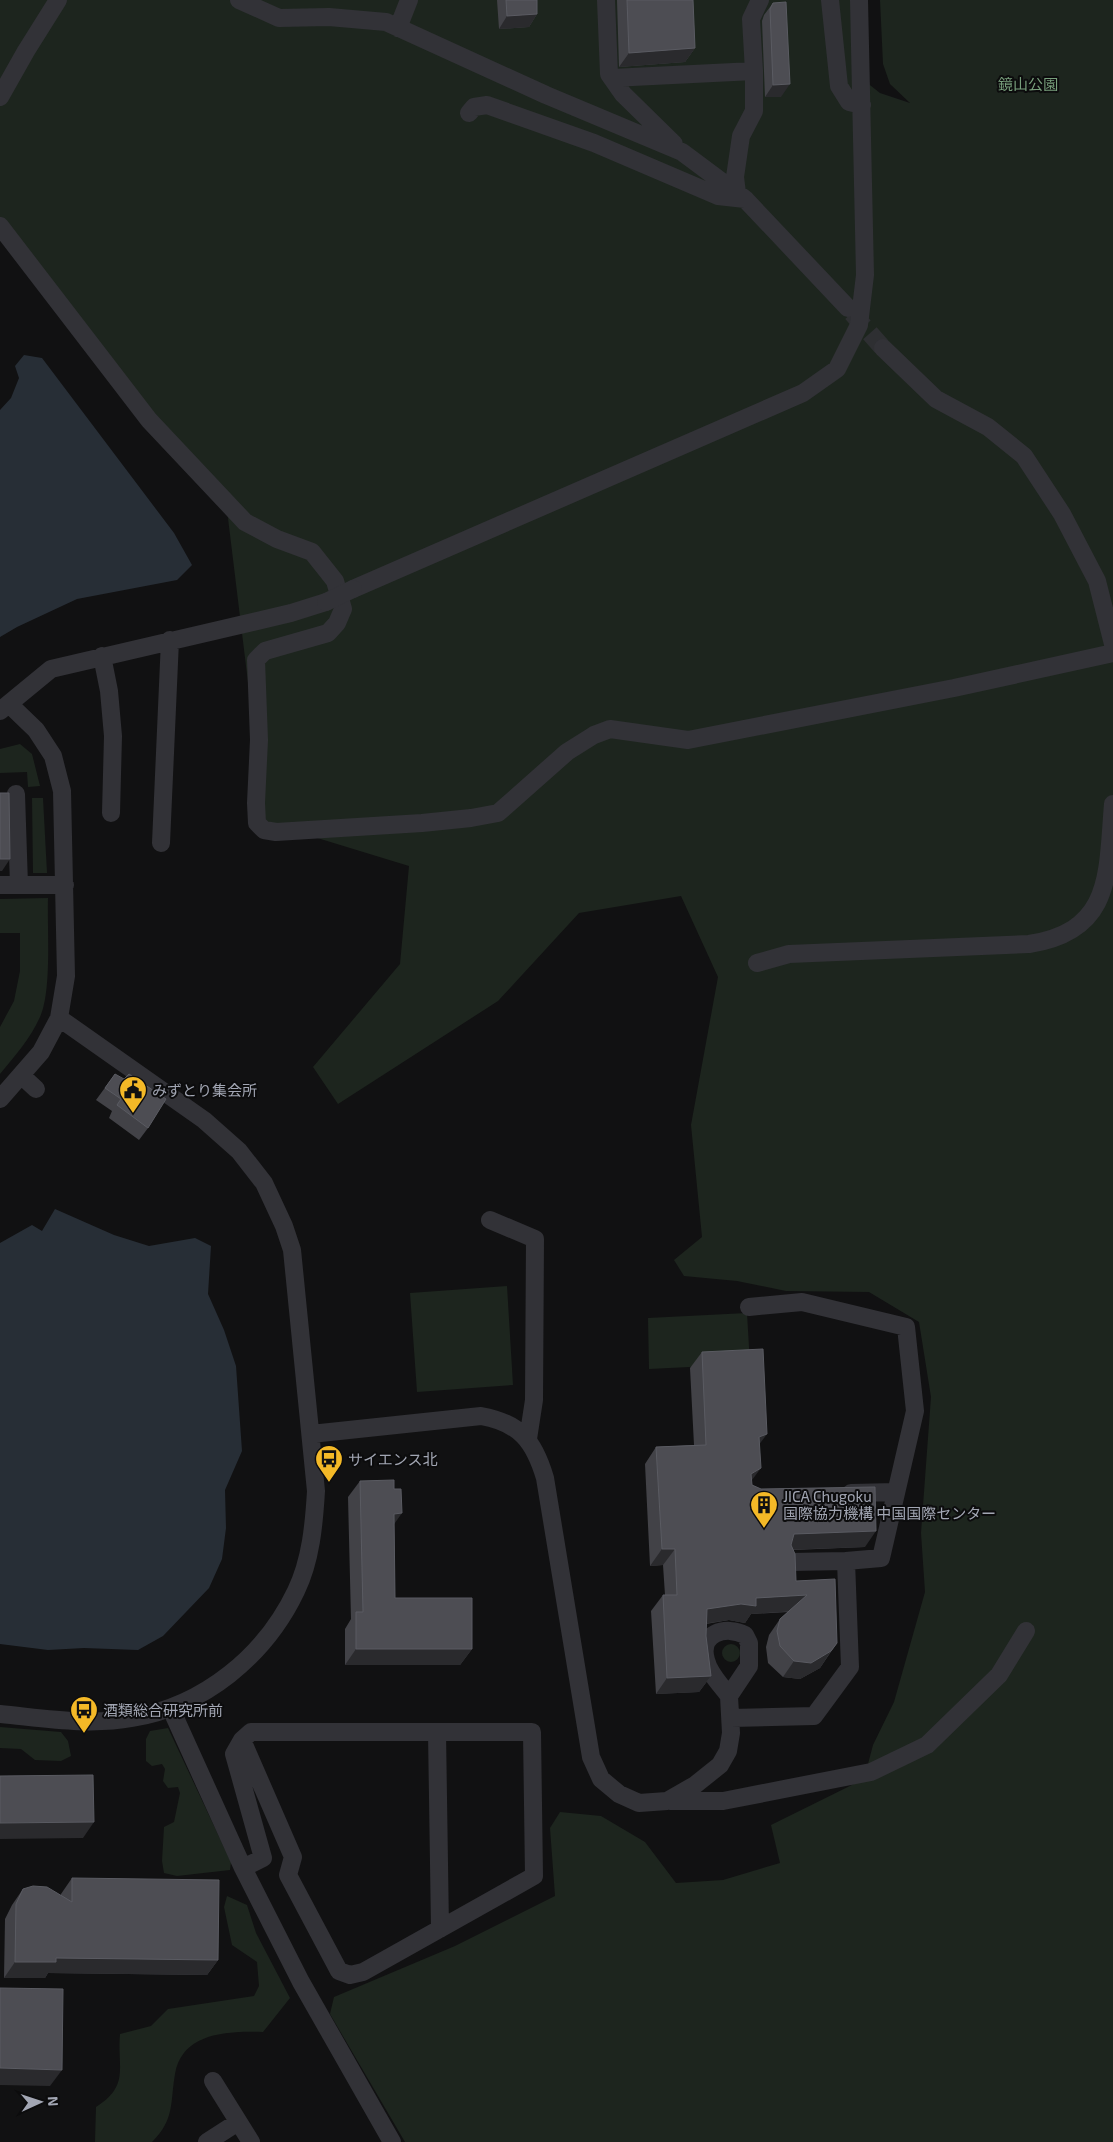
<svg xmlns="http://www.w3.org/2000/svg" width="1113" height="2142" viewBox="0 0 1113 2142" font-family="'Exo 2','Noto Sans JP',sans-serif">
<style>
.green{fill:#1d251e}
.water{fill:#272e36}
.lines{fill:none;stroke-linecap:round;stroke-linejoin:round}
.minor-tunnel{stroke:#2e2f32;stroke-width:18;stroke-dasharray:18 9;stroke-linecap:butt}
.minor{stroke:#323237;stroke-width:18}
.minor-bridge{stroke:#323237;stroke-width:18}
.wall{fill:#424247}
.shaded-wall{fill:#2a2a2d}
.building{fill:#4d4d53;stroke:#5a5b62}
.labels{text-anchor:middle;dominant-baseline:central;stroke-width:4;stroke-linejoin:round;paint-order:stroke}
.park-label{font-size:15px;fill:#789f7c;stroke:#0c0c0d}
.poi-label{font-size:15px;fill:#a2a6b3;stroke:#0c0c0d;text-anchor:start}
</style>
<rect width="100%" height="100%" fill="#111112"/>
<!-- green -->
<path class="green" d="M0,0H859L861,78L880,93L910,103L890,84L883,64L880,0H1113V2142H405L330,2014L334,1997L455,1946L555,1896L550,1828L560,1812L601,1816L645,1842L676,1883L723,1880L780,1863L771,1825L864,1779L873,1745L894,1702L925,1592L921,1533L931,1397L919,1322L869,1292L786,1291L737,1281L684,1276L674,1260L702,1237L691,1125L718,977L681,896L579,913L498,1001L338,1104L313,1067L400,964L409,866L265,822L227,510L0,235Z
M20,744L32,754L40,786L28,787L27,772L0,773V749Z
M32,798H43L47,873H33Z
M48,898C47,929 52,990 40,1017C30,1039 15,1056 0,1074V1027L14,1001L20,971V933H0V899Z
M507,1286L513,1385L417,1392L410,1293Z
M747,1313L750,1364L649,1369L648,1318Z
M722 1653a9 9 0 1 1 18 0a9 9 0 1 1-18 0Z
M0,1727L61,1732L68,1741L71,1756L61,1761L35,1760L21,1749L0,1748Z
M168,1728L231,1862L230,1870L177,1876L164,1873L162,1861L164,1827L174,1822L180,1793L178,1787L168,1788L163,1781L165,1769L162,1764L152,1766L146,1761V1739L150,1731Z
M227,1896L247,1905L256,1933L290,1998L263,2032C229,2031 182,2032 175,2074C170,2103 175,2119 152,2142H95L96,2107C130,2085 117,2068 120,2034L151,2026L168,2009L254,1996L259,1986L257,1962L232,1945L224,1907Z"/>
<!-- water -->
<path class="water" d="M24,355L42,358L174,533L192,565L177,580L77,599L17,627L0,637V410L11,398L19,378L15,366Z
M55,1209L114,1235L149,1246L195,1238L211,1246L208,1294L224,1330L236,1366L242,1451L225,1490L226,1528L222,1559L209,1588L163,1636L138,1650L84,1648L48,1650L0,1644V1243L32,1225L42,1231Z"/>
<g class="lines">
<!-- minor-tunnel -->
<path class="minor-tunnel" d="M852,313L883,348"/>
<!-- minor -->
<path class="minor" d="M239,0L279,18L329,17L386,22L546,95L682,152L745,199L848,308
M606,0L609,74L623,94L674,144
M830,0L839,86L849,102L862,105
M398,28L409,0
M612,78L754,71L751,19L760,0
M0,97L26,51L58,0
M469,113L474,107L487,105L594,143L718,196L745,199
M737,193L735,177L741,136L754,111V71
M0,226L149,420L245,522L277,539L312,552L335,581L343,609L337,623L328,633L265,651L256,660L259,740L256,803L257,823L264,830L276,832L422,823L471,818L498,813L567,752L594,735L610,729L688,740L954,688L1113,653
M883,348L936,399L988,427L1024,456L1062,514L1097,581L1113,644
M353,589L803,393L837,369L859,325L865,275L859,0
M102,656L109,691L113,736L111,813
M0,711L51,669L291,613L326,602
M16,794L19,885
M161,843L170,640
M0,885H65
M757,963L789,954L1029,944C1113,931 1107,874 1113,804
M22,1076L36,1089
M0,1099L41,1052L59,1018L66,976L62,791L53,756L36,730L9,704
M490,1220L535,1239L534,1400L528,1439
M749,1307L802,1302L906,1327L915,1411L881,1558L846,1561
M311,1434L481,1416C520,1423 534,1441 545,1478L591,1757L601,1779L619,1794L639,1803L667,1801L695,1785L720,1765L728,1751L731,1733L729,1696L749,1666V1643L745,1635C726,1625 698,1633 706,1660C709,1674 721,1685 729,1696
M851,1493L896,1492
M171,1709L243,1868L301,1982L392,2142
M0,1714C43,1718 89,1726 132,1718C204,1706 265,1656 296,1591C311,1560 314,1524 316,1491L292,1250L284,1226L264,1183L239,1151L204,1120L59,1018
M731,1718L814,1716L850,1667L846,1561L790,1562
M437,1732L440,1929
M242,1740L293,1857L288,1875L339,1971L350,1975L363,1972L534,1876L532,1732H251L242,1740L234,1754L263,1858L243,1868
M670,1801H723L871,1772L927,1745L999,1675L1026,1631
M213,2081L251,2142
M207,2142L238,2122"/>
<!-- minor-bridge -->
<path class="minor-bridge" d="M326,602L353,589"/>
</g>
<!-- wall -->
<path class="wall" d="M497,0H537V14L529,27L499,29Z
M617,0H693L695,48L685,62L619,67Z
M773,3L781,97H765L762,21L764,15Z
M115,1074L148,1128L139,1140L109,1118L112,1111L96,1100Z
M702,1352L760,1444L751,1481L752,1485L865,1547L793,1550L796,1581L837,1643L820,1668L800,1679L783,1677L768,1663L766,1647L769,1635L780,1619L788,1612L751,1614L745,1623L729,1620L706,1624V1636L711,1676L699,1692L656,1694L651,1611L663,1595H665L663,1565L650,1566L645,1464L656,1447L694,1445L690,1368Z
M360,1481L394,1525L395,1598L472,1649L460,1665H345V1629L351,1619L348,1497Z
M72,1878L218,1960L207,1975L48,1973L45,1978H4L5,1919L12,1905L23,1889L61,1895V1894Z"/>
<!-- shaded-wall -->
<path class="shaded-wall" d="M537,14L529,27L499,29L507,16Z
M695,48L685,62L619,67L629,53Z
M790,84L781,97H765L773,85Z
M0,859H10L2,871H0Z
M767,1434L755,1450L759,1437Z
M761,1468L749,1484L751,1474Z
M402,1513L390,1530L394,1514Z
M876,1531L865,1547L783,1550L794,1534Z
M662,1549H675L663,1565L650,1566Z
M807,1595L795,1611L751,1614L745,1623L729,1620L696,1625L707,1609L756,1598Z
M356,1649H472L460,1665H345Z
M831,1651L820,1668L800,1679L783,1677L794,1661Z
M711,1676L699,1692L656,1694L667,1678Z
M94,1822L83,1838L0,1839V1823Z
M56,1958L218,1960L207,1975L48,1973L45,1978H4L15,1962Z
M0,2068L62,2070L50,2086L0,2085Z"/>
<!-- building -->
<path class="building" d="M506,0H537V14L507,16Z
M627,0H693L695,48L629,53Z
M786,2L790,84L773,85L770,9L773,3Z
M0,793H9L10,859H0Z
M115,1074L124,1079L129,1074L166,1099L148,1128L117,1105L121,1099L105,1088Z
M763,1349L767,1434L759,1437L761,1468L751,1474L752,1485L761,1489L875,1487L876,1531L794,1534L791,1545L795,1554L796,1581L835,1579L837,1643L831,1651L811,1663L794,1661L780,1646L777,1631L780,1619L807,1595L756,1598V1606L741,1604L707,1609L706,1636L711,1676L667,1678L663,1595H677L675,1549H662L656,1447L706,1445L702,1352Z
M394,1480V1489H401L402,1513L394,1514L395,1598H472V1649H356V1612H363L360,1481Z
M93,1775L94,1822L0,1823V1776Z
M72,1878L219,1880L218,1960L56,1958V1962H15L16,1904L23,1889L33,1886L47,1887L72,1902Z
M0,1988L63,1989L62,2070L0,2068Z"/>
<!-- icons -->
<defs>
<symbol id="civic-pin" viewBox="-11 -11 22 30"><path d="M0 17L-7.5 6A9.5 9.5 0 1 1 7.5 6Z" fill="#f4b927" stroke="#0c0c0d"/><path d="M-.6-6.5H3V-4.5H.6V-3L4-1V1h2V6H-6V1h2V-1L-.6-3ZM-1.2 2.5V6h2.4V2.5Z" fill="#111"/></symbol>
<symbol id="bus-pin" viewBox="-11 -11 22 30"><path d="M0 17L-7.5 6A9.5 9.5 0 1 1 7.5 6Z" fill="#f4b927" stroke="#0c0c0d"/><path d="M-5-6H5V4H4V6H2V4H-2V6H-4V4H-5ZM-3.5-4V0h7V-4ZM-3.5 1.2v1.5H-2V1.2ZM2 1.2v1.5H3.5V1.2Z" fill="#111"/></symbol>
<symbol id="building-pin" viewBox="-11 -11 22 30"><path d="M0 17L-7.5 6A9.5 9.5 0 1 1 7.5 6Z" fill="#f4b927" stroke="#0c0c0d"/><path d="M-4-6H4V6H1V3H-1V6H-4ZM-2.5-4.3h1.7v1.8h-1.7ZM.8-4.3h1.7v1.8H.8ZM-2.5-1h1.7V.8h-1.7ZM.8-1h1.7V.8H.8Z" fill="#111"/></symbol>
</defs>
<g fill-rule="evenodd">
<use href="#civic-pin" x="117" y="1074" width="32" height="43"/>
<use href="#bus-pin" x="313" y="1443" width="32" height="43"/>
<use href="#building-pin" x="748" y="1489" width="32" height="43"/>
<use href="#bus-pin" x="68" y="1694" width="32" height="43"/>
</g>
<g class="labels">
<!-- park labels -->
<g class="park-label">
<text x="1028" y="84">鏡山公園</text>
</g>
<!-- poi labels -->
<g class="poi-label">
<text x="152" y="1090">みずとり集会所</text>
<text x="348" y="1459">サイエンス北</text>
<text x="783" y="1496">JICA Chugoku<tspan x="783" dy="17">国際協力機構 中国国際センター</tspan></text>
<text x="103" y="1710">酒類総合研究所前</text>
</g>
</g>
<!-- north arrow -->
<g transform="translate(40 2102) rotate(87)" stroke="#0c0c0d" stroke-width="4" paint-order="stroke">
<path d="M0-4L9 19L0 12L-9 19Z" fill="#a2a6b3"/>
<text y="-8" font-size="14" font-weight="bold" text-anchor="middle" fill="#a2a6b3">N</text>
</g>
</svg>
